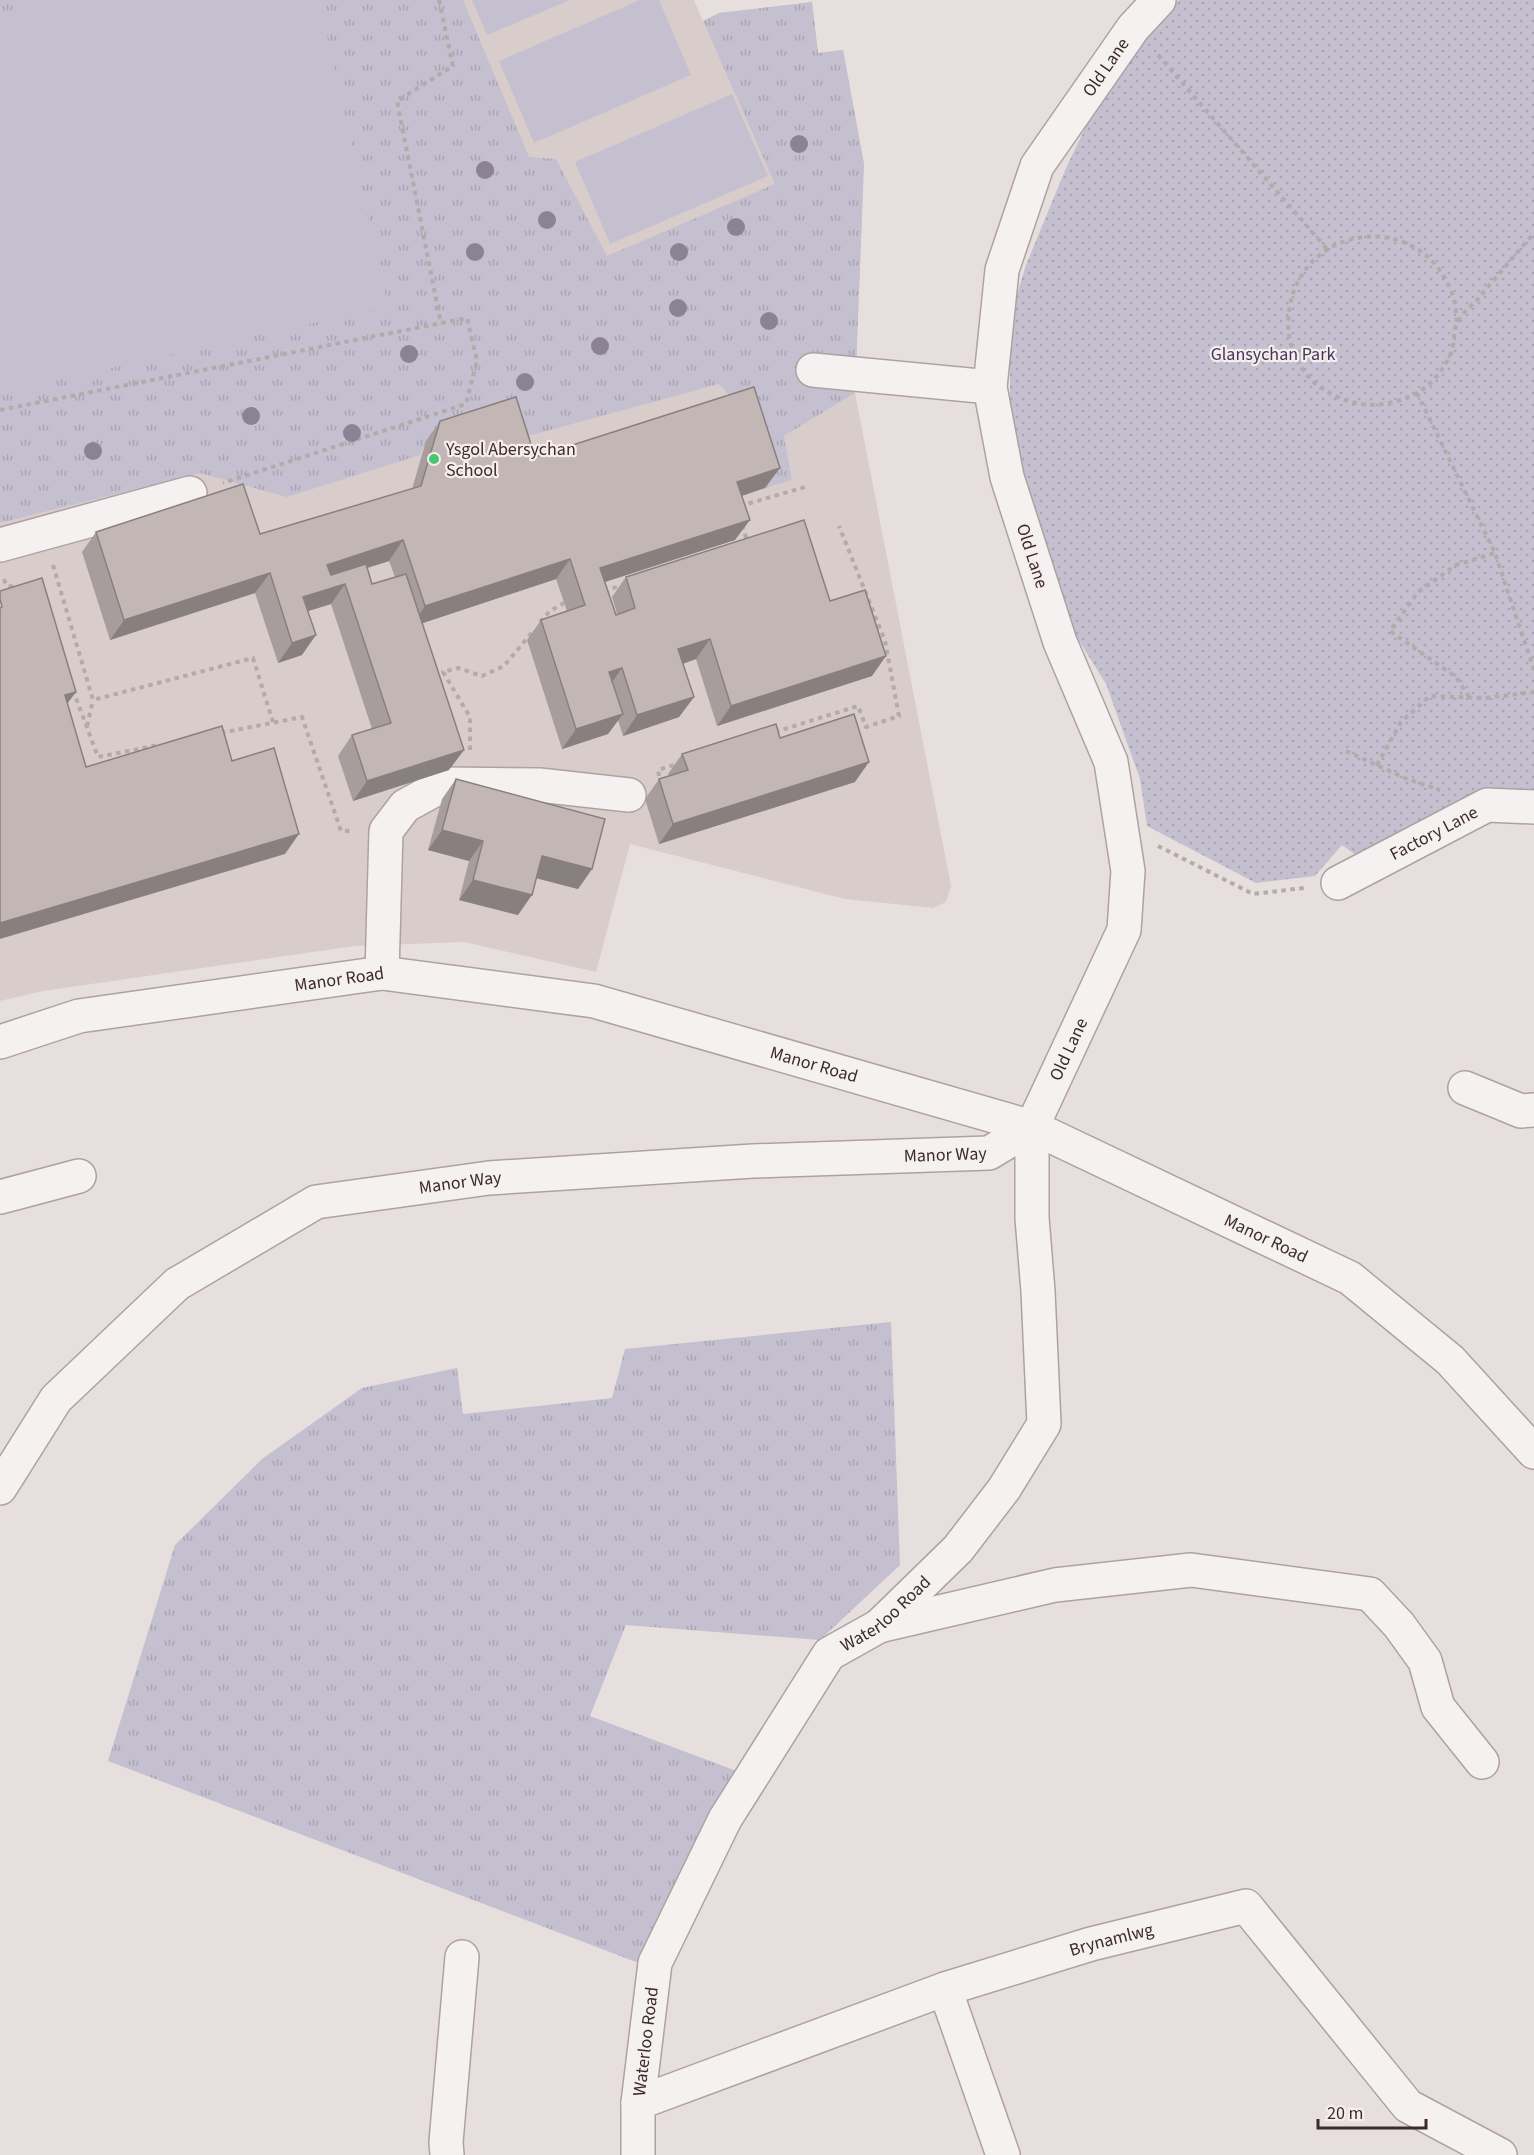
<svg xmlns="http://www.w3.org/2000/svg" width="1534" height="2155" viewBox="0 0 1534 2155" font-family="'Source Sans 3',sans-serif">
<style>
.built{fill:#d9cdcc}
.grass{fill:url(#grass-tufts)}
.park{fill:url(#park-dots)}
.pitch{fill:#c4c0d0}
.lines{fill:none;stroke-linecap:round;stroke-linejoin:round}
.minor-casing{stroke:#ada2a0;stroke-width:36}
.path{stroke:#b3aaa9;stroke-width:4;stroke-dasharray:4.5 4.5;stroke-linecap:butt}
.minor{stroke:#f6f1f1;stroke-width:33}
.tree{fill:#8b8294}
.wall{fill:#a89d9d;fill-rule:evenodd}
.shaded-wall{fill:#88807f}
.building{fill:#c3b7b6;stroke:#88807f;stroke-width:1.5}
.poi-dot{fill:#48c772;stroke:#f5eeed;stroke-width:2}
.labels{text-anchor:middle;dominant-baseline:central;stroke-width:4.5;stroke-linejoin:round;paint-order:stroke}
.street-label{font-size:18px;fill:#3d2b28;stroke:#f5eeed}
.park-label{font-size:18px;fill:#403658;stroke:#f5eeed}
.poi-label{font-size:18px;fill:#3d2b28;stroke:#f5eeed;text-anchor:start}
</style>
<defs>
<pattern id="grass-tufts" width="24" height="20" patternUnits="userSpaceOnUse" patternTransform="scale(1.5)"><rect width="24" height="20" fill="#c4c0d0"/><path d="M3 7l-1-3M5 7V3M7 7l1-3M15 17l-1-3M17 17v-4M19 17l1-3" fill="none" stroke="#a9a5b3"/></pattern>
<pattern id="park-dots" width="8" height="8" patternUnits="userSpaceOnUse" patternTransform="scale(1.5)"><rect width="8" height="8" fill="#c4c0d0"/><path d="M2 2h.1M6 6h.1" fill="none" stroke="#a9a5b3" stroke-width="1.8" stroke-linecap="round"/></pattern>
</defs>
<rect width="100%" height="100%" fill="#e7dfde"/>
<!-- built -->
<path class="built" d="M0,0H694L703,21L719,13L812,2L818,53L843,50L864,164L855,393L951,886L946,902L933,908L845,899L630,844L596,972L464,942L355,946L43,991L0,1001Z"/>
<!-- grass -->
<path class="grass" d="M0,0H463L529,157L556,159L607,256L775,184L703,21L719,13L812,2L818,53L843,50L864,164L855,393L784,436L792,480L765,488L740,407L719,384L528,436L501,417L426,441L420,455L287,497L200,473L0,523Z
M891,1322L900,1565L820,1640L626,1625L590,1716L742,1773L667,1898L644,1965L108,1761L175,1545L262,1459L362,1388L457,1368L463,1414L612,1398L625,1349Z"/>
<!-- park -->
<path class="park" d="M1179,0H1534V793L1363,860L1342,845L1315,876L1256,883L1147,826L1140,779L1106,684L1061,612L1033,516L1010,408V317L1026,265L1066,168L1097,103L1167,9Z"/>
<!-- pitch -->
<path class="pitch" d="M61,0H319L388,306L0,393V14Z
M472,0H570L487,35Z
M640,0H659L691,75L534,143L499,61Z
M732,94L768,176L610,244L575,162Z"/>
<g class="lines">
<defs>
<g id="minor">
<path d="M813,370L990,387"/>
<path d="M0,545L190,493"/>
<path id="s1" d="M1338,883L1487,805L1534,807"/>
<path d="M382,973L386,831L405,806L445,784L539,785L629,795"/>
<path id="s2" d="M0,1042L79,1016L382,973L594,1001L1032,1127L1350,1278L1450,1360L1534,1452"/>
<path d="M1465,1088L1521,1111L1534,1110"/>
<path d="M0,1197L79,1176"/>
<path id="s3" d="M0,1488L56,1399L177,1284L316,1202L489,1178L753,1161L989,1153L1032,1127"/>
<path d="M879,1626L1055,1585L1191,1570L1370,1594L1399,1625L1425,1661L1438,1707L1482,1762"/>
<path d="M945,1989L1003,2155"/>
<path id="s4" d="M638,2103L945,1989L1091,1944L1246,1906L1408,2106L1500,2155"/>
<path d="M447,2155L446,2142L462,1957"/>
<path id="s5" d="M638,2155V2103L655,1963L725,1819L829,1654L879,1626L958,1549L1004,1489L1044,1424L1038,1291L1032,1218V1127L1124,930L1128,871L1111,762L1060,642L1007,477L990,387L1002,270L1037,166L1133,28L1159,0"/>
</g>
</defs>
<!-- minor casing -->
<use href="#minor" class="minor-casing"/>
<!-- path -->
<path class="path" d="M439,0L453,66L397,101L441,324
M1158,55L1327,249
M1457,322C1456,314 1456,304 1453,296C1419,198 1278,228 1289,335C1291,354 1305,378 1321,388C1350,407 1379,410 1411,396C1429,389 1446,368 1452,350C1455,341 1453,331 1457,323C1461,314 1471,306 1478,299C1496,277 1515,255 1534,233
M1417,393L1495,553L1534,670
M0,410L467,318L477,361L466,404L223,483
M740,506L805,487
M742,525L748,543
M53,565L93,700L253,658L273,722
M4,579L6,585L18,588
M604,591L623,585
M540,622L550,611L564,603
M73,690L98,757L158,745
M1469,697L1456,677L1390,631L1418,592L1456,565L1495,553
M87,726L93,700
M775,732L858,706L866,727L899,716L885,641L839,526
M221,733L302,717L341,831H352
M470,750V717L443,672L458,668L482,676L504,666L534,630
M1346,751L1407,779L1440,790
M1377,765L1401,722L1430,696L1485,698L1534,692
M659,776L658,770L677,764
M1158,846L1253,894L1304,888"/>
<!-- minor -->
<use href="#minor" class="minor"/>
</g>
<!-- trees -->
<g class="tree">
<circle cx="799" cy="144" r="9"/>
<circle cx="485" cy="170" r="9"/>
<circle cx="547" cy="220" r="9"/>
<circle cx="736" cy="227" r="9"/>
<circle cx="475" cy="252" r="9"/>
<circle cx="679" cy="252" r="9"/>
<circle cx="678" cy="308" r="9"/>
<circle cx="769" cy="321" r="9"/>
<circle cx="600" cy="346" r="9"/>
<circle cx="409" cy="354" r="9"/>
<circle cx="525" cy="382" r="9"/>
<circle cx="251" cy="416" r="9"/>
<circle cx="352" cy="433" r="9"/>
<circle cx="93" cy="451" r="9"/>
</g>
<!-- wall -->
<path class="wall" d="M440,421L535,457L765,488L742,496L735,540L605,582L616,615L617,614L612,597L626,577L830,601L872,676L717,726L696,659L683,664L694,697L679,717L623,736L618,720L608,734L562,749L527,640L541,620L567,611L556,579L422,623L449,770L353,801L338,756L352,735L372,729L331,604L308,611L302,655L278,663L255,593L110,640L82,552L96,532L260,534L412,489L426,441ZM389,561L395,577L372,584L367,568Z
M780,738L855,782L659,844L645,799L659,779L669,776L668,774L682,754Z
M456,779L592,869L578,889L536,878L518,915L459,900L469,861L428,850L442,799Z"/>
<!-- shaded-wall -->
<path class="shaded-wall" d="M780,468L765,488L723,502L737,482Z
M750,520L735,540L586,588L600,568Z
M403,540L389,561L313,585L327,565Z
M570,559L556,579L411,627L425,606Z
M270,573L255,593L110,640L124,620Z
M345,584L331,604L289,617L303,597Z
M316,635L302,655L278,663L292,643Z
M710,639L696,659L664,670L678,649Z
M886,656L872,676L717,726L731,706Z
M622,668L608,688L609,672Z
M76,692L61,712L65,695Z
M694,697L679,717L623,736L637,715Z
M623,714L608,734L562,749L576,729Z
M464,750L449,770L353,801L367,781Z
M869,762L855,782L659,844L673,824Z
M442,830L483,841L469,861L428,850Z
M299,834L285,854L0,939V923Z
M542,856L592,869L578,889L528,876Z
M473,880L532,895L518,915L459,900Z"/>
<!-- building -->
<path class="building" d="M754,387L780,468L737,482L750,520L600,568L616,615L635,608L626,577L804,520L830,601L865,590L886,656L731,706L710,639L678,649L694,697L637,715L622,668L609,672L623,714L576,729L541,620L585,605L570,559L425,606L403,540L327,565L331,575L366,564L372,584L406,574L464,750L367,781L352,735L391,723L345,584L303,597L316,635L292,643L270,573L124,620L96,532L243,484L260,534L421,486L440,421L516,397L535,457Z
M42,578L76,692L65,695L86,767L222,726L232,761L274,748L299,834L0,923V608L2,607L0,599V591Z
M854,714L869,762L673,824L659,779L688,770L682,754L776,724L780,738Z
M456,779L605,819L592,869L542,856L532,895L473,880L483,841L442,830Z"/>
<!-- markers -->
<circle class="poi-dot" cx="434" cy="459" r="6"/>
<g class="labels">
<!-- street labels -->
<g class="street-label">
<text stroke="none"><textPath href="#s5" startOffset="2295">Old Lane</textPath></text>
<text transform="translate(1032 556) rotate(72)">Old Lane</text>
<text stroke="none"><textPath href="#s1" startOffset="108">Factory Lane</textPath></text>
<text stroke="none"><textPath href="#s2" startOffset="346">Manor Road</textPath></text>
<text stroke="none"><textPath href="#s5" startOffset="1251">Old Lane</textPath></text>
<text stroke="none"><textPath href="#s2" startOffset="832">Manor Road</textPath></text>
<text stroke="none"><textPath href="#s3" startOffset="1065">Manor Way</textPath></text>
<text stroke="none"><textPath href="#s3" startOffset="579">Manor Way</textPath></text>
<text stroke="none"><textPath href="#s2" startOffset="1318">Manor Road</textPath></text>
<text stroke="none"><textPath href="#s5" startOffset="618">Waterloo Road</textPath></text>
<text stroke="none"><textPath href="#s4" startOffset="501">Brynamlwg</textPath></text>
<text stroke="none"><textPath href="#s5" startOffset="114">Waterloo Road</textPath></text>
</g>
<!-- park labels -->
<g class="park-label">
<text x="1273" y="354">Glansychan Park</text>
</g>
<!-- poi labels -->
<g class="poi-label">
<text x="446" y="449">Ysgol Abersychan<tspan x="446" dy="21">School</tspan></text>
</g>
</g>
<!-- scale -->
<path d="M1318 2119v9h108v-9" fill="none" stroke="#3d2b28" stroke-width="3"/>
<text x="1327" y="2119" font-size="18" fill="#3d2b28" stroke="#f5eeed" stroke-width="4.5" paint-order="stroke">20 m</text>
</svg>
